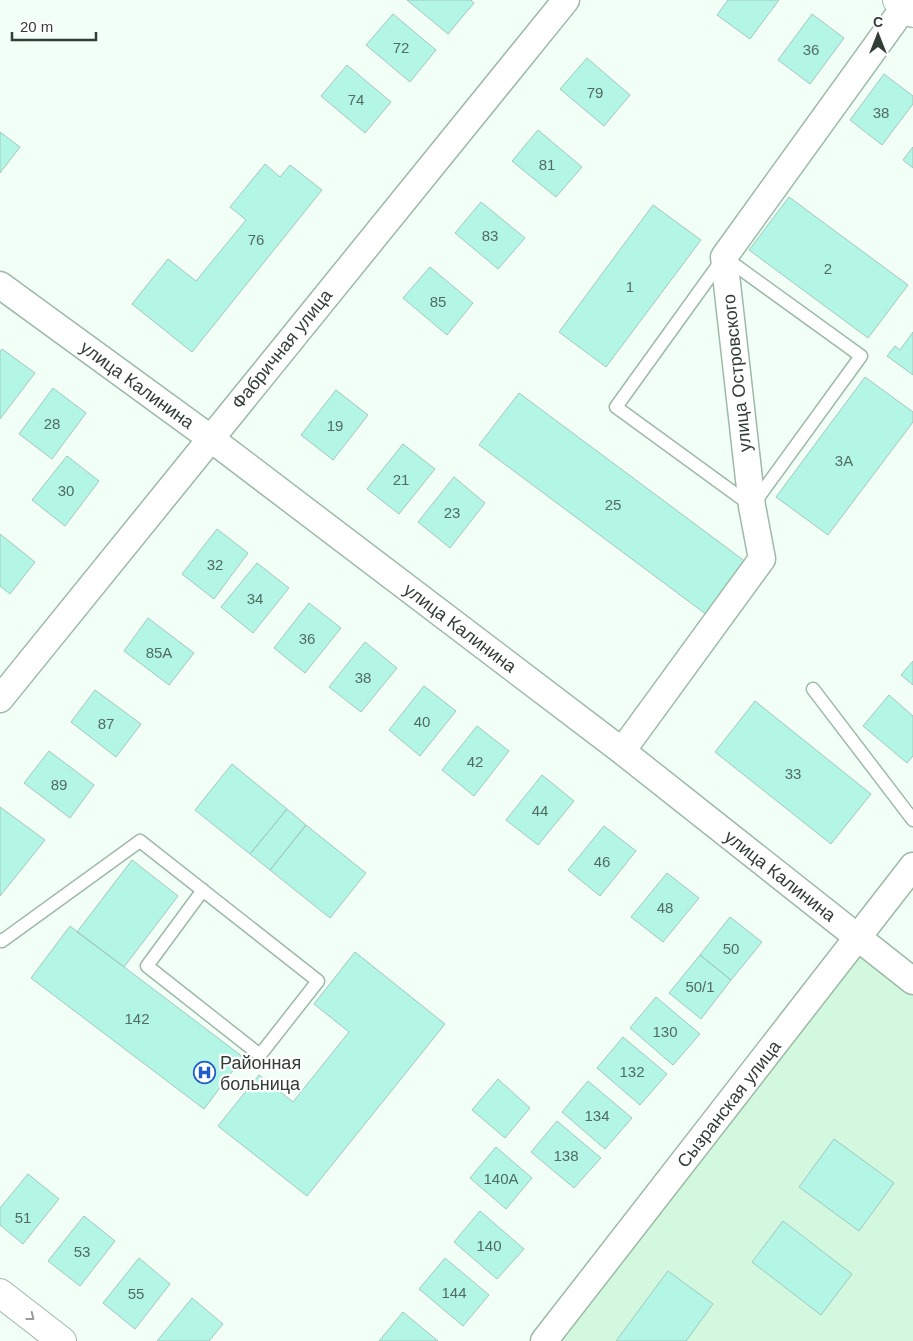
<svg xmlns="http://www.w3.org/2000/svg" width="913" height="1341" viewBox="0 0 913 1341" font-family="Helvetica,sans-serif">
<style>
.built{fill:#d2f9df}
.building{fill:#b3f6e5;stroke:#a2c8be}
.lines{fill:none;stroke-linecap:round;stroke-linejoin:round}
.service-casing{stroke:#9cbaa5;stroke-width:15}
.minor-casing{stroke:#9cbaa5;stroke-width:29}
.tertiary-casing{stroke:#9cbaa5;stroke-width:30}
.service{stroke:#fff;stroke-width:12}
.minor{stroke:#fff;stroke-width:26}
.tertiary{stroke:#fff;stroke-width:28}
.oneway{stroke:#989e9a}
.labels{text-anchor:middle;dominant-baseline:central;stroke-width:4.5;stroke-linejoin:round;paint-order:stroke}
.number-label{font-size:15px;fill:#526c61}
.street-label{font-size:18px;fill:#313e35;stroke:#fff}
.poi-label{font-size:18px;fill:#313e35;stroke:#fff;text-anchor:start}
</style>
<rect width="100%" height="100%" fill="#f2fff6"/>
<!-- built -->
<path class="built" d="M860,949L913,991V1341H556Z"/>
<!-- building -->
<path class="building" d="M407,0H471L474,3L448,34Z
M728,0H779L750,39L717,15Z
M393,14L436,50L410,82L366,45Z
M812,14L844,38L810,84L778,60Z
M587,58L630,95L604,126L560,89Z
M347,65L391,102L365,133L321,96Z
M884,74L913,96V104L882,145L850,120Z
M538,130L582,167L556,197L512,161Z
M0,132L20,147L0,173Z
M913,147V168L903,160Z
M265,164L280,177L290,165L322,190L192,352L132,304L168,259L196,281L246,220L230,207Z
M789,197L908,285L868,338L749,250Z
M481,202L525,238L498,269L455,233Z
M653,205L701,240L606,367L559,332Z
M430,267L473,303L447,335L403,298Z
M913,332V375L887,356L895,346L900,350Z
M2,349L35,373L0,419V352Z
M865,377L913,412V422L828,535L776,497Z
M53,388L86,413L52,459L19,434Z
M336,390L368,415L333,460L301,435Z
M519,393L746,562L707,615L479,445Z
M403,444L435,469L399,514L367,489Z
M67,456L99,481L65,526L32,500Z
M454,477L485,503L450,548L418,522Z
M217,529L248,553L214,599L182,574Z
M0,534L35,562L10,594L0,586Z
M257,563L289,588L253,633L221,607Z
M309,603L341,628L305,673L274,648Z
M148,618L194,653L169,685L124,651Z
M365,642L397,668L361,712L329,687Z
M913,661V685L901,675Z
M424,686L456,711L420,756L389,730Z
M95,690L141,724L116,757L71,722Z
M889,695L913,716V756L907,763L863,726Z
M755,701L871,794L831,844L715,752Z
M477,726L509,751L474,796L442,770Z
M49,751L94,785L70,818L24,783Z
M232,764L287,809L250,854L195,810Z
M542,775L574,801L538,845L506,820Z
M0,807L45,840L0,896Z
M287,809L306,825L270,870L250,854Z
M306,825L366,873L330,918L270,870Z
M604,826L636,851L600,896L568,870Z
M132,860L178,896L124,967L77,932Z
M667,873L699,898L663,942L631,917Z
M730,917L762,942L731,980L700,955Z
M70,926L243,1057L204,1109L31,978Z
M355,952L445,1024L307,1196L218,1126L259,1075L293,1102L349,1032L314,1004Z
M700,955L731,980L701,1019L669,993Z
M656,997L700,1034L673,1065L630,1028Z
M623,1037L667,1074L640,1105L597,1068Z
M498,1079L530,1108L505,1138L472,1110Z
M588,1081L632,1118L605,1149L562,1112Z
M557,1121L601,1158L574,1188L531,1152Z
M834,1139L894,1183L859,1231L799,1187Z
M496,1147L532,1178L506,1209L470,1178Z
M28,1174L59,1199L23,1244L0,1225V1208Z
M480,1211L524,1249L497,1279L454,1242Z
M84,1216L115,1241L80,1286L48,1261Z
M783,1221L852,1274L821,1315L752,1262Z
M139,1258L170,1284L135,1329L103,1303Z
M445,1258L489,1295L463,1326L419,1289Z
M668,1271L713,1304L686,1341H616Z
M192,1298L223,1324L209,1341H157Z
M403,1312L438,1341H379Z"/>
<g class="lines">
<defs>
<path id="service" d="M724,257L861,356L752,506L616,407Z
M813,689L913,820
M0,940L2,941L140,841L318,981L260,1055L147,966L203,890"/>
<path id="minor" d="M0,285L210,438L622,751L913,981
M0,699L566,0
M622,751L762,559L752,506L724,257L905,6
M544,1341L913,866"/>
<path id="tertiary" d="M897,0L913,13
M0,1293L62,1341"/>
</defs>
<!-- service casing -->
<use href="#service" class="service-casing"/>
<!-- minor casing -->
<use href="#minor" class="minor-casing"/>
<!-- tertiary casing -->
<use href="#tertiary" class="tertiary-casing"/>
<!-- service -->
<use href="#service" class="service"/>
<!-- minor -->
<use href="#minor" class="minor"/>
<!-- tertiary -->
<use href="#tertiary" class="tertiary"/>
</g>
<!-- one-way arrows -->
<defs><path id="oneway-chevron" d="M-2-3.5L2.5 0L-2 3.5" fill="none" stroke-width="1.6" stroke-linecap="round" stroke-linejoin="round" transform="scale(1.25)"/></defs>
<use class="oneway" href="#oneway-chevron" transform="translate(31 1317) rotate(38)"/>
<!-- icons -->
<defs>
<symbol id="hospital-ring" viewBox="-11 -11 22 22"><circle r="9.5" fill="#fff" stroke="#205dc9" stroke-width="1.5"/><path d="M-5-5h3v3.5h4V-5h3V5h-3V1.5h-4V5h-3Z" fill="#205dc9"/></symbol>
</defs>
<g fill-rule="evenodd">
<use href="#hospital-ring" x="192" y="1060" width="25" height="25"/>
</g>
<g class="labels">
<!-- number labels -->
<g class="number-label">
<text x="401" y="47">72</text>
<text x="811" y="49">36</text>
<text x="595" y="92">79</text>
<text x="356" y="99">74</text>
<text x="881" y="112">38</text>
<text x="547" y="164">81</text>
<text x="490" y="235">83</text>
<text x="256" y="239">76</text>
<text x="828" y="268">2</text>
<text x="630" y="286">1</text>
<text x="438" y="301">85</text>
<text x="52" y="423">28</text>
<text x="335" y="425">19</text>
<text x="844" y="460">3А</text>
<text x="401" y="479">21</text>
<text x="66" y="490">30</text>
<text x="613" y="504">25</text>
<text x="452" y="512">23</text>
<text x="215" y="564">32</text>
<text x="255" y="598">34</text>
<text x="307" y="638">36</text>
<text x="159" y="652">85А</text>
<text x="363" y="677">38</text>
<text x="422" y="721">40</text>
<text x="106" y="723">87</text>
<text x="475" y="761">42</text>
<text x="793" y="773">33</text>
<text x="59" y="784">89</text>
<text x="540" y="810">44</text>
<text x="602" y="861">46</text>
<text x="665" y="907">48</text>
<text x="731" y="948">50</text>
<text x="700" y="986">50/1</text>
<text x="137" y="1018">142</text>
<text x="665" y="1031">130</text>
<text x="632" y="1071">132</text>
<text x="597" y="1115">134</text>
<text x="566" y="1155">138</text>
<text x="501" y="1178">140А</text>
<text x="23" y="1217">51</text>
<text x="489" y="1245">140</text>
<text x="82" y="1251">53</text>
<text x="454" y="1292">144</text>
<text x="136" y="1293">55</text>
</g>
<!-- street labels -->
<g class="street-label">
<text transform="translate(282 349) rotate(-51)">Фабричная улица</text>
<text transform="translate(737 373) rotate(-96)">улица Островского</text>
<text transform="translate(137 385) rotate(36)">улица Калинина</text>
<text transform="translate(460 628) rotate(37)">улица Калинина</text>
<text transform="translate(780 876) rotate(38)">улица Калинина</text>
<text transform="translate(729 1104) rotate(-52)">Сызранская улица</text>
</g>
<!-- poi labels -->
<g class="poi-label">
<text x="220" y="1063">Районная<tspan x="220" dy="21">больница</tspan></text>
</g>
</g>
<!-- north arrow -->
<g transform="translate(878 35)" stroke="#ffffff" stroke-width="4" paint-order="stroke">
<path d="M0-4L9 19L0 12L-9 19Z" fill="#313e35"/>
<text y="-8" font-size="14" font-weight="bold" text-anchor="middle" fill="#313e35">С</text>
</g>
<!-- scale -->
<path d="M12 32v8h84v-8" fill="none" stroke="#313e35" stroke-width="2.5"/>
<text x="20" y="32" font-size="15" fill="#313e35" stroke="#ffffff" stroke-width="4" paint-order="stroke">20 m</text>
</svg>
